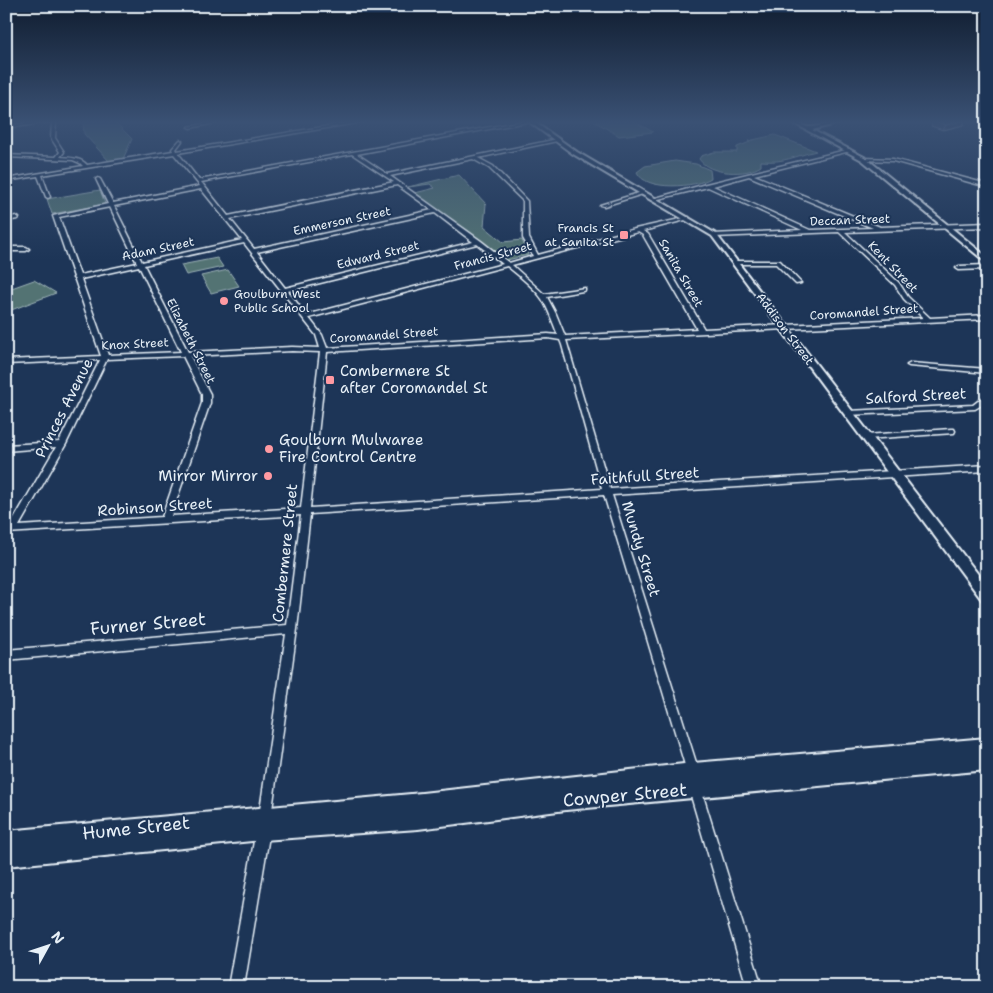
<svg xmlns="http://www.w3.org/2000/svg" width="993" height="993" viewBox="0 0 993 993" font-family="'Shantell Sans',sans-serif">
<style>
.green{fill:#527373;stroke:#9db2b6}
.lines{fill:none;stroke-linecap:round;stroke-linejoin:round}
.street-casing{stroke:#e8f1f8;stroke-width:3}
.secondary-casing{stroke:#e8f1f8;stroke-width:4}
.primary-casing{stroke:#e8f1f8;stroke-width:4}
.street{fill:#1d3557;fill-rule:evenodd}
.secondary{fill:#1d3557;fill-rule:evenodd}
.primary{fill:#1d3557;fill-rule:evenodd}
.wall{fill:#545674;stroke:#e8f1f8}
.shaded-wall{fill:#45465e;stroke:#e8f1f8}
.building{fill:#626487;stroke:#e8f1f8}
.poi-dot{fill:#ff9aa2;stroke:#1d3557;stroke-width:2}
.labels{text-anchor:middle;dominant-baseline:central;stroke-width:4;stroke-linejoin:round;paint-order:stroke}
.far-street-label{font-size:12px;fill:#e8f1f8;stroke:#1d3557}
.far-poi-label{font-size:12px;fill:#e8f1f8;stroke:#1d3557;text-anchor:end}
.poi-label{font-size:15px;fill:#e8f1f8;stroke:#1d3557;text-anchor:start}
.street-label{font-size:15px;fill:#e8f1f8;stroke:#1d3557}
.near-street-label{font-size:18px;fill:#e8f1f8;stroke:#1d3557}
</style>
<rect width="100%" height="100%" fill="#1d3557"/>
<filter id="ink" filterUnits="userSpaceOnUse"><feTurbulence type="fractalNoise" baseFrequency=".02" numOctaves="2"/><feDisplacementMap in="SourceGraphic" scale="10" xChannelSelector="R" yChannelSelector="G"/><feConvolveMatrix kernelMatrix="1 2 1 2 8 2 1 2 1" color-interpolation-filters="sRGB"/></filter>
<g filter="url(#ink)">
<!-- green -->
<path class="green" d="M83,121H114L132,139L123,159L109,161L84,134Z
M594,121H634L653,132L619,136Z
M775,135L816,151C795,156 785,163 761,161V166C747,176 709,175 699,159L701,156L714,152H737V147L750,142L748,141Z
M675,161L696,164L710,170L711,178C697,187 645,192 637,172L645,166Z
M459,175L486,204L484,226L503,242L522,240L528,255L507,260L415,193L435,188L430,184L408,187Z
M100,190L105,204L52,214L47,199Z
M217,258L223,267L186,275L181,265Z
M228,270L239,286L211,293L201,276Z
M34,280L56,293L6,312V290Z"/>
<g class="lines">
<defs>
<path id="street" d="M41,121H56L55,138L64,152L60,157C70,158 80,157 87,165L173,151L172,149L180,140L182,141L176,149L177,151L358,121H368L178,153L199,180L523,121H532L357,154L387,174L558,139L557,141L478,158L493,166L527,201L529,238L538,255L635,229L689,217V219L643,231L648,234L704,329L923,318L904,299L895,285L839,232L714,237L712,236V234L802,230L708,187L654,200L652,199L706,184L850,149V151L754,175L880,227L987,223V227L845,232L899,283L908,297L930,318L987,315V319L566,340L610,489L987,465V471L612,495L699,772L697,776L693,778L689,776L687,772L604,495L310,514L297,629L271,817L270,822L265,823L260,822L259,817L286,634L6,660V650L287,625L301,515L6,533V527L10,526L56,447L6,451V445L59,442L100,360L6,364V360L101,356L75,280L73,278L74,277L53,216L108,204L96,179L98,178L100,179L113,203L200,186L174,154L42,175L50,197L48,198L46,197L38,176L6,181V179L83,166L80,163L73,160L6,157V155L56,157L60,152L51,138L52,122L6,128V126ZM352,154L394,182L228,216L201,182ZM473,159L489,168L523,201V238L533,256L509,263L481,241L390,176ZM749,176L873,228L810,230L713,186ZM397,185L432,210L254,249L230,219ZM201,189L242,240L142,262L114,206ZM110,207L137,263L80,275L59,217ZM435,213L473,242L285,288L257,252ZM638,232L643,235L697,329L565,336L556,314L547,297L583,291L585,290V288L544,294L512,265ZM244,243L316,335L320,348L292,347L188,352L144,265ZM477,244L503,264L306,315L288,291ZM139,266L181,352L108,355L81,279ZM507,266C518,275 534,287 542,299C549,310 553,323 558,335L548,334L327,348L322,335L309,318ZM548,338L560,340L562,345L602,489L310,508L327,352ZM292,351L320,352L301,508L171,516L210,403V394L190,356ZM183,356L202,394V403L162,517L19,526L66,444L107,359Z
M216,121H225L190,128L188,127Z
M864,158L893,159L987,184V187L893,161L862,160Z
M642,192L646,193L604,206L600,205Z
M16,216L19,218L18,219L6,221V218Z
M6,247H26L29,249L26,251H6Z
M735,261H780L801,283L796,284L776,264H733L732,263Z
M987,265V269L959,270L956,268L959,266Z
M911,363L987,369V373L909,366L907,365Z
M982,398H987V402L975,409L848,415L844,413L848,411L973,405Z
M951,429H954L955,431L954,433L866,439L862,437L866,435Z
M695,783L699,785L701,789L762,987H747L689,789L691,785Z
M263,823L268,825L270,830L244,987H228L256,830L258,825Z"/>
<path id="secondary" d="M528,121H533L577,152L716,234L987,586V601L982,600L712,236L573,154Z
M790,121C797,121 803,127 809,127C822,127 835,121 847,121L812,130L866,158L987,257V263L862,160Z"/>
<path id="primary" d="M987,738V770L566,810L418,829L263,840L6,866V831L422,793L693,763Z"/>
</defs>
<!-- street casing -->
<use href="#street" class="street-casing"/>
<!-- secondary casing -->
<use href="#secondary" class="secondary-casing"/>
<!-- primary casing -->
<use href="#primary" class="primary-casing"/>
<!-- street -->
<use href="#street" class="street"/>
<!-- secondary -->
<use href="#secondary" class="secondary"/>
<!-- primary -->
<use href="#primary" class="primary"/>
</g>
<!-- wall -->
<path class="wall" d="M933,121H965L963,125L943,130L931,126Z
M987,121V127L984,126L986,122Z"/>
<!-- shaded-wall -->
<path class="shaded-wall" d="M960,121H965L963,125L943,130L946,125Z"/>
<!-- building -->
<path class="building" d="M934,121H960L946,125Z"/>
</g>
<!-- sky -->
<linearGradient id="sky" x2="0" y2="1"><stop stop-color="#101d30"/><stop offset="0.47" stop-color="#3a5174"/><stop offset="1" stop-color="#3a5174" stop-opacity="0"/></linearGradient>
<rect width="993" height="260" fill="url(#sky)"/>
<!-- markers -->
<g class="poi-dot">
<rect x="619" y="230" width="10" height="10" rx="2.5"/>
<circle cx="224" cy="301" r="5"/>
<rect x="325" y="375" width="10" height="10" rx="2.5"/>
<circle cx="269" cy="449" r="5"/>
<circle cx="268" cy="476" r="5"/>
</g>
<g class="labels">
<!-- far-street labels -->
<g class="far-street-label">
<text transform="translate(850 220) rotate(-2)">Deccan Street</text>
<text transform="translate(342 221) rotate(-12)">Emmerson Street</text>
<text transform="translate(158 249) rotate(-12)">Adam Street</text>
<text transform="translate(378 255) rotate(-14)">Edward Street</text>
<text transform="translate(493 256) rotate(-15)">Francis Street</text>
<text transform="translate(893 267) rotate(46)">Kent Street</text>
<text transform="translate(681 273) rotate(60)">Sanita Street</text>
<text transform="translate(864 312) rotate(-4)">Coromandel Street</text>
<text transform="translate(785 329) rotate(53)">Addison Street</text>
<text transform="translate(384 335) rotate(-4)">Coromandel Street</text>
<text transform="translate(191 341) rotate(63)">Elizabeth Street</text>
<text transform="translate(135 344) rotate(-3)">Knox Street</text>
</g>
<!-- far-poi labels -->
<g class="far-poi-label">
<text x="614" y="228">Francis St<tspan x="614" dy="14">at Sanita St</tspan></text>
<text x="234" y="294" text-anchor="start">Goulburn West<tspan x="234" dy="14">Public School</tspan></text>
</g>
<!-- poi labels -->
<g class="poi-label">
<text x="340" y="371">Combermere St<tspan x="340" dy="17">after Coromandel St</tspan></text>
<text x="279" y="440">Goulburn Mulwaree<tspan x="279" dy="17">Fire Control Centre</tspan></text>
<text x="258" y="476" text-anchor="end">Mirror Mirror</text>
</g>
<!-- street labels -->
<g class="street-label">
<text transform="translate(916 396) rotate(-3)">Salford Street</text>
<text transform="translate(64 408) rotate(-63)">Princes Avenue</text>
<text transform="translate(645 476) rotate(-4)">Faithfull Street</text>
<text transform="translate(155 507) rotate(-4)">Robinson Street</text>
<text transform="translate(641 549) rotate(73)">Mundy Street</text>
<text transform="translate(285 553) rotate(-84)">Combermere Street</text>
</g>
<!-- near-street labels -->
<g class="near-street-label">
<text transform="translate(148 624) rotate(-5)">Furner Street</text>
<text transform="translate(625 795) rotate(-5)">Cowper Street</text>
<text transform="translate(136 828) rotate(-6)">Hume Street</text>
</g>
</g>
<!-- margin -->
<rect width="993" height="993" fill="none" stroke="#1d3557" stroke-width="25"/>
<rect x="12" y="12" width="968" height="968" fill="none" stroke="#e8f1f8" stroke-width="2" filter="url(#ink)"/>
<!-- north arrow -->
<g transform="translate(48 946) rotate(50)" stroke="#1d3557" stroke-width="4" paint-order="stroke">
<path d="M0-4L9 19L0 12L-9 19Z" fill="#e8f1f8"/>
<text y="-8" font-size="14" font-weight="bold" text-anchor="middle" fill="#e8f1f8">N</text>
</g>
</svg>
